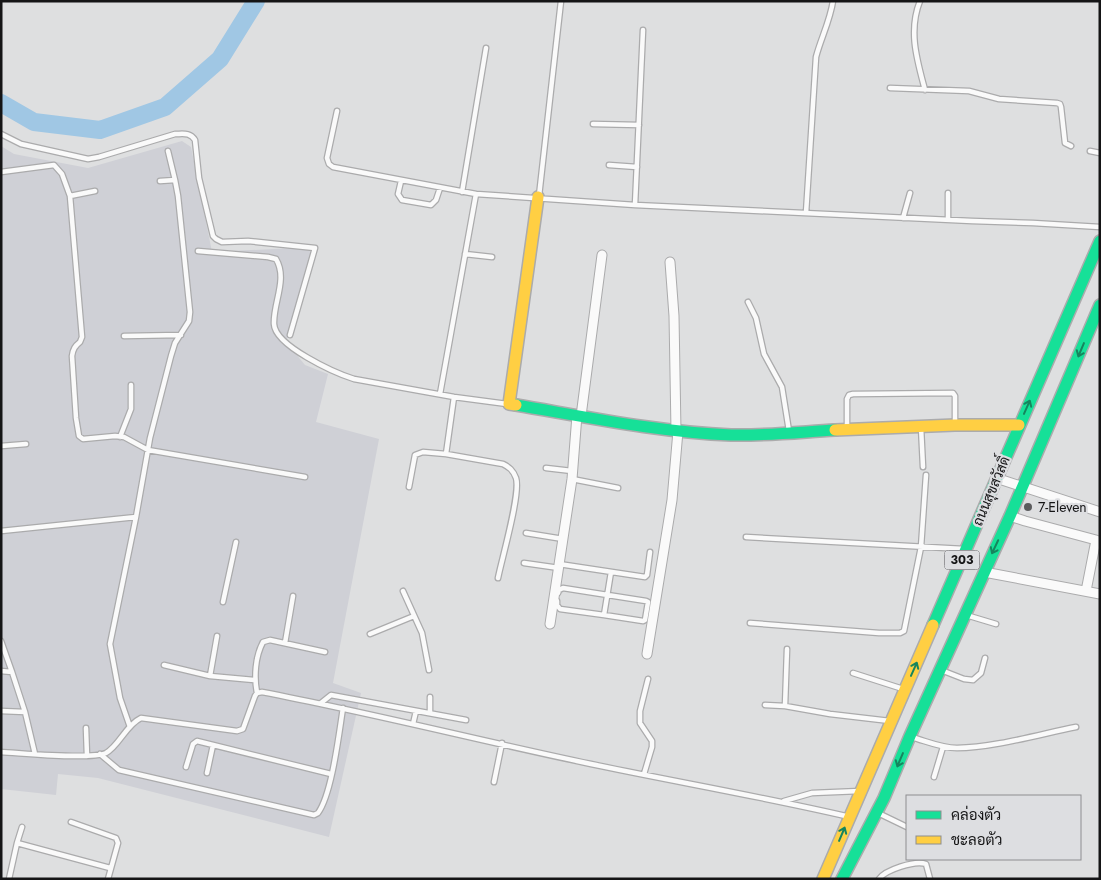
<svg xmlns="http://www.w3.org/2000/svg" width="1101" height="880" viewBox="0 0 1101 880" font-family="Jost,Sarabun,sans-serif">
<style>
.built{fill:#cfd0d6}
.lines{fill:none;stroke-linecap:round;stroke-linejoin:round}
.river{stroke:#a0c7e4;stroke-width:18}
.lane-casing{stroke:#ababac;stroke-width:7}
.street-casing{stroke:#ababac;stroke-width:11}
.fast-casing{stroke:#ababac;stroke-width:14}
.slow-casing{stroke:#ababac;stroke-width:14}
.lane{stroke:#fafafa;stroke-width:4.5}
.street{stroke:#fafafa;stroke-width:9}
.fast{stroke:#16e098;stroke-width:11}
.slow{stroke:#ffcf43;stroke-width:11}
.oneway{stroke:#16855e}
.poi-dot{fill:#5b5c5d;stroke:#dddee1;stroke-width:2}
.labels{text-anchor:middle;dominant-baseline:central;stroke-width:4.5;stroke-linejoin:round;paint-order:stroke}
.shield{fill:#dddee1;stroke:#515153;stroke-width:1}
.shield-label{font-size:12px;font-weight:bold;fill:#151516}
.street-label{font-size:14px;fill:#151516;stroke:#dddee1}
.poi-label{font-size:14px;fill:#151516;stroke:#dddee1;text-anchor:start}
</style>
<rect width="100%" height="100%" fill="#dedfe0"/>
<!-- built -->
<path class="built" d="M182,141L191,147L212,252L314,247L286,342L305,365L328,374L316,422L379,439L333,683L361,693L329,837L98,778L58,774L56,795L1,789V146L14,154L88,168Z"/>
<g class="lines">
<!-- river -->
<path class="river" d="M1,103L34,122L100,130L165,107L220,59L256,1"/>
<defs>
<path id="lane" d="M920,1C908,31 917,60 925,90
M890,88L969,91L999,99L1057,103L1060,104L1061,107L1065,143L1071,146
M337,111L327,158L329,164L333,167L476,194
M593,124L639,125
M1,134L21,144L88,159L99,157L175,134C183,134 190,132 195,140L199,178L213,236L216,239L222,242L248,241L315,248L290,335
M168,151L175,180
M1090,151L1100,153
M609,165L637,167
M1,172L54,165L62,174L70,196L82,337L80,342C75,346 73,349 72,356L76,418L79,436L83,439L115,436L124,437L148,450L305,477
M401,181L398,194L402,200L431,205L436,200L440,188
M462,192L486,48
M70,196L95,191
M539,196L561,1
M635,205L643,30
M806,213L816,57C821,38 830,21 833,1
M903,218L910,193
M948,220V193
M198,251L268,257L276,259C288,279 273,303 274,324C275,346 335,373 354,379L454,397L507,404
M465,254L492,257
M748,302L756,318L764,354L782,387L789,431
M124,336L181,335
M440,394L476,194L635,205L972,221L1033,223L1100,227
M454,397L446,454L503,464C509,467 513,470 516,478C521,493 502,558 498,578
M921,427L923,467
M847,429V399L849,395L853,394L953,393L955,396V423
M120,437L131,409V385
M1,446L26,444
M546,468L572,471
M572,479L618,488
M409,487L415,455L423,452L446,454
M1,531L136,517
M526,533L563,539
M746,537L964,549
M524,563L559,568
M559,564L645,577L647,575L650,552
M403,591L422,633L429,670
M558,593L559,590L563,588L646,601L648,602L645,620L643,621L604,615L611,572
M557,601V605L560,609L604,615
M223,602L236,542
M966,615L996,624
M750,623L879,633H900L904,631L921,547L926,475
M370,634L414,616
M1,641L12,672
M285,643L293,596
M787,649L785,706L830,714L890,721
M164,665L210,676L254,680
M941,670L964,679L973,680L981,673L985,658
M1,671L12,672L25,712L35,754
M853,673L903,689
M210,676L217,636
M257,693C254,677 255,657 263,642L270,640L325,652
M321,703L331,695L466,720
M765,705L785,706
M1,711L25,712
M430,713V697
M413,724L416,711
M130,727L120,698L110,644L136,517L150,438L171,356L175,343L189,321L190,312L178,196L175,180L160,181
M86,728L87,756
M911,737C926,741 941,748 957,748C992,748 1041,734 1076,727
M1,752C22,753 90,760 106,753C119,746 126,725 141,718L237,731L243,729L255,696L257,693L262,692C372,713 481,741 591,764C677,782 764,797 850,817
M100,754L119,770L314,815L318,813C332,794 339,733 343,708
M186,767L193,744L197,741L331,774
M207,773L213,745
M644,774L652,747V741L640,723V711L648,679
M934,777L943,747
M494,782L502,743
M784,801L812,793L860,791
M878,813L907,827
M71,822L116,838L118,843L108,879
M17,843L110,868
M9,879L17,843L22,827
M879,879C885,870 915,860 926,864L930,879"/>
<path id="street" d="M670,262L674,316L676,431
M581,416L602,255
M996,478L1100,512
M1010,516L1025,521L1096,540L1086,591
M984,572L1100,594
M550,624L572,479L577,415
M647,654L672,500L678,431"/>
<path id="fast" d="M516,405C587,417 659,432 731,435C765,436 801,432 835,430
M933,625L1100,241
M842,879L884,798L910,736L1010,516L1100,305"/>
<path id="slow" d="M516,405L509,404L538,197
M835,430L955,425H1019
M823,879L933,625"/>
</defs>
<!-- lane casing -->
<use href="#lane" class="lane-casing"/>
<!-- street casing -->
<use href="#street" class="street-casing"/>
<!-- fast casing -->
<use href="#fast" class="fast-casing"/>
<!-- slow casing -->
<use href="#slow" class="slow-casing"/>
<!-- lane -->
<use href="#lane" class="lane"/>
<!-- street -->
<use href="#street" class="street"/>
<!-- fast -->
<use href="#fast" class="fast"/>
<!-- slow -->
<use href="#slow" class="slow"/>
</g>
<!-- one-way arrows -->
<defs><path id="oneway-shaft" d="M-6 0H5M1.5-3L5.5 0L1.5 3" fill="none" stroke-width="1.6" stroke-linecap="round" stroke-linejoin="round" transform="scale(1.25)"/></defs>
<g class="oneway">
<use href="#oneway-shaft" transform="translate(1081 350) rotate(113)"/>
<use href="#oneway-shaft" transform="translate(1027 407) rotate(-66)"/>
<use href="#oneway-shaft" transform="translate(995 547) rotate(115)"/>
<use href="#oneway-shaft" transform="translate(914 669) rotate(-66)"/>
<use href="#oneway-shaft" transform="translate(900 760) rotate(113)"/>
<use href="#oneway-shaft" transform="translate(842 834) rotate(-67)"/>
</g>
<!-- markers -->
<circle class="poi-dot" cx="1028" cy="507" r="5"/>
<g class="labels">
<!-- shield labels -->
<rect class="shield" x="944.5" y="550.5" width="35" height="19" rx="4"/>
<g class="shield-label">
<text x="962" y="560">303</text>
</g>
<!-- street labels -->
<g class="street-label">
<text transform="translate(991 491) rotate(-67)">ถนนสุขสวัสดิ์</text>
</g>
<!-- poi labels -->
<g class="poi-label">
<text x="1038" y="507">7-Eleven</text>
</g>
</g>
<!-- border -->
<rect width="1101" height="880" fill="none" stroke="#151516" stroke-width="5"/>
<!-- legend -->
<rect x="906" y="795" width="175" height="65" fill="#dddee1" stroke="#8d8e90"/>
<rect x="916" y="811" width="25" height="8" fill="#16e098" stroke="#8d8e90"/>
<text x="951" y="820" font-size="15" fill="#151516">คล่องตัว</text>
<rect x="916" y="836" width="25" height="8" fill="#ffcf43" stroke="#8d8e90"/>
<text x="951" y="845" font-size="15" fill="#151516">ชะลอตัว</text>
</svg>
